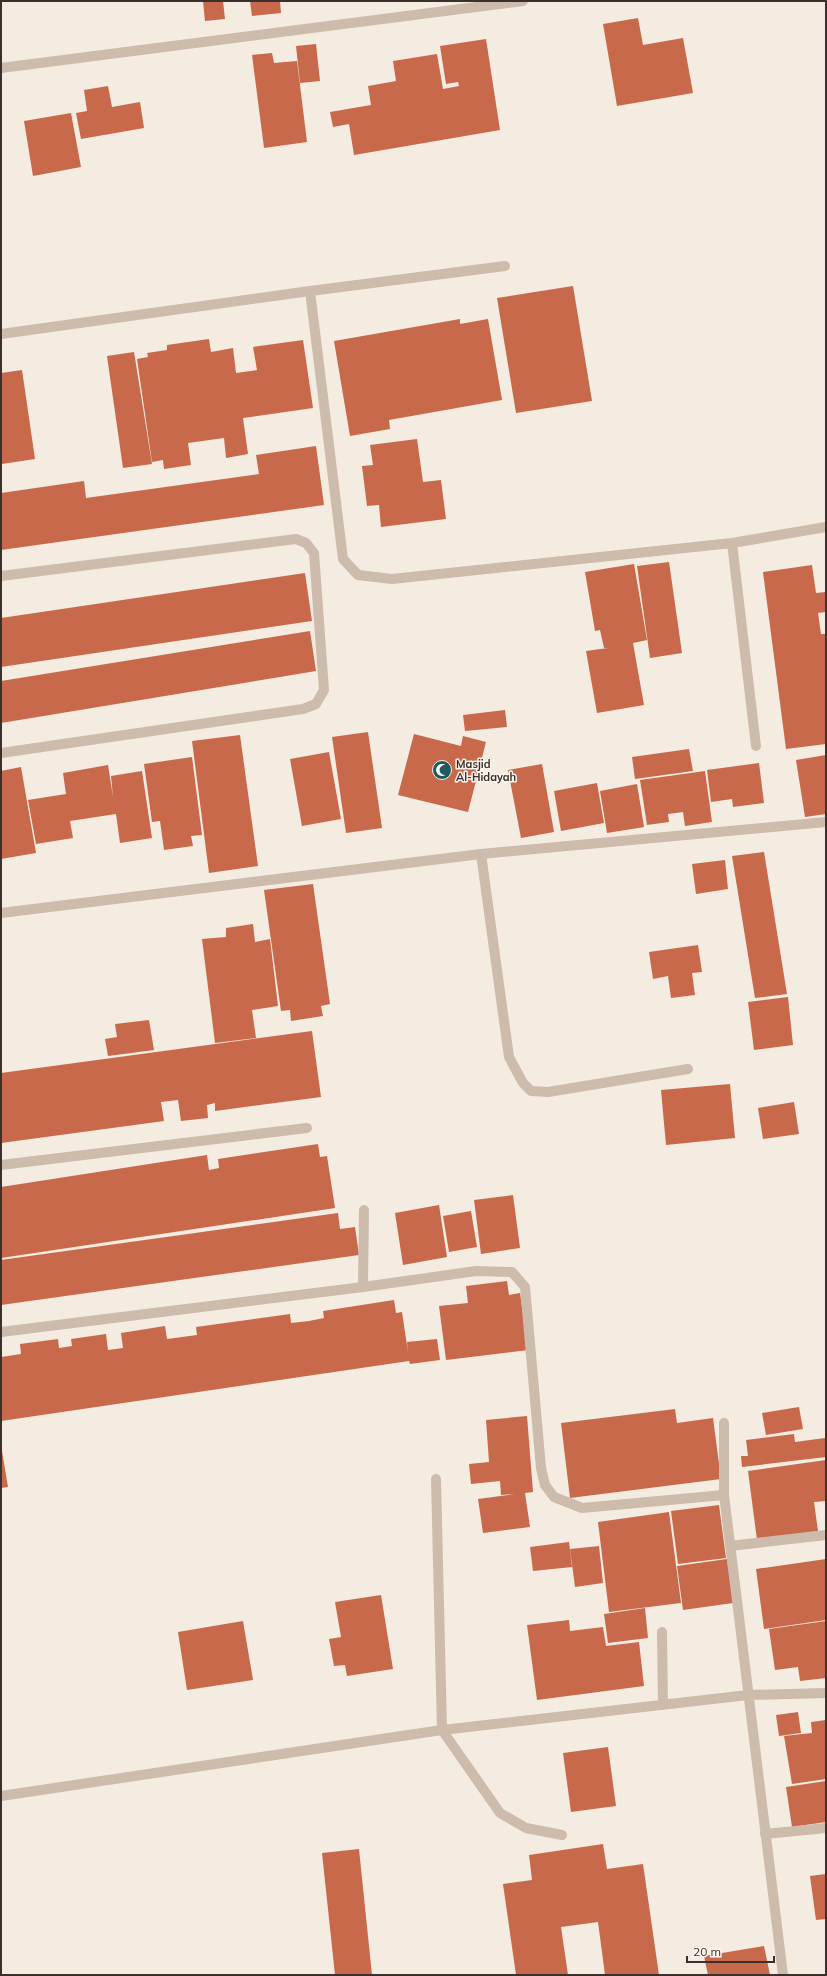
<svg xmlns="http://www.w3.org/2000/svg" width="827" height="1976" viewBox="0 0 827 1976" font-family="Mulish,sans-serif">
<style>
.building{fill:#c8694b}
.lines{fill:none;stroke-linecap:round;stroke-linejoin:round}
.service{stroke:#cdbbac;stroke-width:10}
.minor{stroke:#cdbbac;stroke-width:10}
.labels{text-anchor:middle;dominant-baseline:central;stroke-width:3;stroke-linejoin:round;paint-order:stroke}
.poi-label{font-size:11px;font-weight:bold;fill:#3b302b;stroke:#fbf5ee;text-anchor:start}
</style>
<rect width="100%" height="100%" fill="#f4ebe1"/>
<!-- building -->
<path class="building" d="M203,1H223L225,19L205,21Z
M250,1H280L281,13L252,16Z
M638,18L643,45L683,38L693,93L617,106L603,24Z
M486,39L500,130L354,155L349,124L333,127L330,112L371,105L368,86L396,81L393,61L437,54L443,89L459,86L458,82L446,84L440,46Z
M316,44L320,81L300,83L296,46Z
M272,53L274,63L297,61L307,142L264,148L252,55Z
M108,86L112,107L140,102L144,128L81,139L76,113L87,111L84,90Z
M71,113L81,167L33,176L24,121Z
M573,286L592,401L516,413L497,298Z
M460,319V324L488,319L502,400L389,420L390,429L350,436L334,341Z
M209,339L211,352L233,348L236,373L257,370L253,347L303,340L313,408L243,418L248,454L226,458L224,438L188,443L191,465L164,469L163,460L152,462L137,359L148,357L147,353L167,350V345Z
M134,352L152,464L123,468L107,356Z
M22,370L35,459L2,464L1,373Z
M417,439L423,482L441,480L446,519L381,527L379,505L367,506L362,466L373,465L370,445Z
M316,446L324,505L1,550V493L84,481L86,498L259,474L256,455Z
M669,562L682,653L650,658L637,566Z
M634,564L647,640L633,643L644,705L597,713L586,651L608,648H604L600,630L595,631L585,572Z
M812,565L816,593L826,592V612L818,613L821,634H826V744L786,749L763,572Z
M305,573L312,621L1,667V618Z
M310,631L316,671L1,723V681Z
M505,710L507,727L465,731L463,715Z
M368,732L382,828L346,833L332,737Z
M414,734L461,746L463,736L486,742L468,812L398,795Z
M240,735L258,866L209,873L192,741Z
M689,749L693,771L635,779L632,757Z
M329,752L341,819L302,826L290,759Z
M826,755V814L805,817L796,760Z
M192,757L202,835L191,836L193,846L164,850L160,821L152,822L144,764Z
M759,763L764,803L733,807L732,799L711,802L707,770Z
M542,764L554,832L521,838L508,770Z
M108,765L113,797L111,776L142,771L152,838L120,843L116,814L70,821L73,838L36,844L28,800L66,794L63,773Z
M21,767L36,853L1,859V771Z
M705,771L712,822L685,826L683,812L668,814L669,822L647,825L640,780Z
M597,783L604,823L561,831L554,791Z
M637,784L644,827L607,833L600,791Z
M764,852L787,994L755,998L732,856Z
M725,860L728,889L696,894L692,864Z
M313,884L330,1004L321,1006L323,1016L291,1021L290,1010L281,1011L264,890Z
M253,924L255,942L270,939L278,1006L252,1010L256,1038L215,1043L202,939L226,937V928Z
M698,945L702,972L692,973L695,995L671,998L668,976L653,979L649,952Z
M788,997L793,1045L754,1050L748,1002Z
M149,1020L154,1050L108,1056L105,1039L117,1037L115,1024Z
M312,1031L321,1097L215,1111V1103L207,1105L208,1118L181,1121L178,1100L161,1102L164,1121L1,1143V1073Z
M730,1084L735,1138L666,1145L661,1090Z
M794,1102L799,1134L763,1139L758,1108Z
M318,1144L320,1157L327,1156L335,1208L1,1258V1187L207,1155L209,1170L219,1168L218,1159Z
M513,1195L520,1248L481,1254L474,1200Z
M439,1205L447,1257L403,1265L395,1213Z
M471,1211L477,1247L449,1252L443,1216Z
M338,1213L340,1229L355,1227L359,1255L1,1305V1260Z
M507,1281L509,1295L520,1293L528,1350L446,1360L439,1306L468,1303L466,1286Z
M394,1300L396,1313L402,1312L408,1352L407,1342L437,1339L440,1360L410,1364L409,1361L1,1421V1357L21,1354L20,1344L58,1339L59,1348L72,1346L71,1339L106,1334L108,1350L123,1348L121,1333L165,1326L167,1339L197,1335L196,1327L290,1314L291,1323L309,1321L324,1318L323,1311Z
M799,1407L803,1429L766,1435L762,1413Z
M675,1409L677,1423L713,1418L721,1479L570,1498L561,1423Z
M527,1416L533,1492L525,1493L530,1527L483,1533L478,1499L515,1494L501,1495L500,1481L471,1484L469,1464L489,1462L486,1420Z
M794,1434L795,1442L825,1438L826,1457L742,1467L741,1456H748L746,1440Z
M1,1445L8,1487L1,1488Z
M826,1460V1501L814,1502L818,1531L757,1540L748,1471Z
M719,1505L726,1558L678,1564L671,1511Z
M669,1512L681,1603L609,1612L598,1522Z
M569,1542L572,1567L533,1571L530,1547Z
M599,1546L603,1583L575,1587L570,1549Z
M727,1559L733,1603L683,1610L677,1566Z
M826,1559V1620L764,1629L756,1569Z
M381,1595L393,1669L347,1676L345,1665L334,1666L329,1639L341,1637L335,1602Z
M645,1608L648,1638L608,1643L604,1614Z
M569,1620L570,1631L603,1627L606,1646L639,1642L644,1686L537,1700L527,1625Z
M243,1621L253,1680L187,1690L178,1632Z
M826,1621V1678L800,1681L798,1667L775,1670L769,1629Z
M798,1712L801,1733L779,1736L776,1715Z
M826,1720V1779L792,1784L784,1736L812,1733L811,1722Z
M608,1747L616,1806L571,1812L563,1753Z
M826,1781V1822L792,1827L786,1787Z
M603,1844L607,1869L643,1864L659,1975H605L598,1922L561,1927L568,1975H516L503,1884L532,1880L529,1855Z
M359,1849L372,1975H335L322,1853Z
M826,1874V1919L816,1920L810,1876Z
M764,1946L770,1975H708L704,1956Z"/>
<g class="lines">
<!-- service -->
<path class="service" d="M481,854L509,1057L523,1083L531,1091L548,1092L688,1069
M442,1730L500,1813L526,1828L562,1835
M765,1834L826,1828"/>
<!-- minor -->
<path class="minor" d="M1,68L523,1
M310,291L343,559L358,575L392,579L732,543L826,527
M1,334L310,291L505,266
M732,543L756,746
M1,576L296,539L306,543L314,553L324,690L316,704L303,709L1,753
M1,913L481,854L826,822
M1,1165L307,1128
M363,1287L364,1210
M1,1332L363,1287L476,1271L512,1272L525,1287L541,1468L545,1485L554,1497L582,1508L724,1495
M724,1423V1495L783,1975
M436,1479L442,1730
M730,1546L826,1535
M662,1632L663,1705
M1,1796L442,1730L748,1695L826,1693"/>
</g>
<!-- icons -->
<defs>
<symbol id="mosque-disc" viewBox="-11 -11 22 22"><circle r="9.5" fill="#1f5a5e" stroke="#fbf5ee"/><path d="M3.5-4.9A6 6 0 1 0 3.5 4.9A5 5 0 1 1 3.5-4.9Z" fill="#fff"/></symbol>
</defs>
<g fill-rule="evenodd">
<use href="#mosque-disc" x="431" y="759" width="22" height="22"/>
</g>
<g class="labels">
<!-- poi labels -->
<g class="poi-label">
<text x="456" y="764">Masjid<tspan x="456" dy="13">Al-Hidayah</tspan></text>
</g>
</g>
<!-- border -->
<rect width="827" height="1976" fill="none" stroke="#3b302b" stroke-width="4"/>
<!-- scale -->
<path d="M687 1956v6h87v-6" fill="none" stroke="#3b302b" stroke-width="2"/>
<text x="693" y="1956" font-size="12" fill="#3b302b" stroke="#fbf5ee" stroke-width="3" paint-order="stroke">20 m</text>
</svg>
